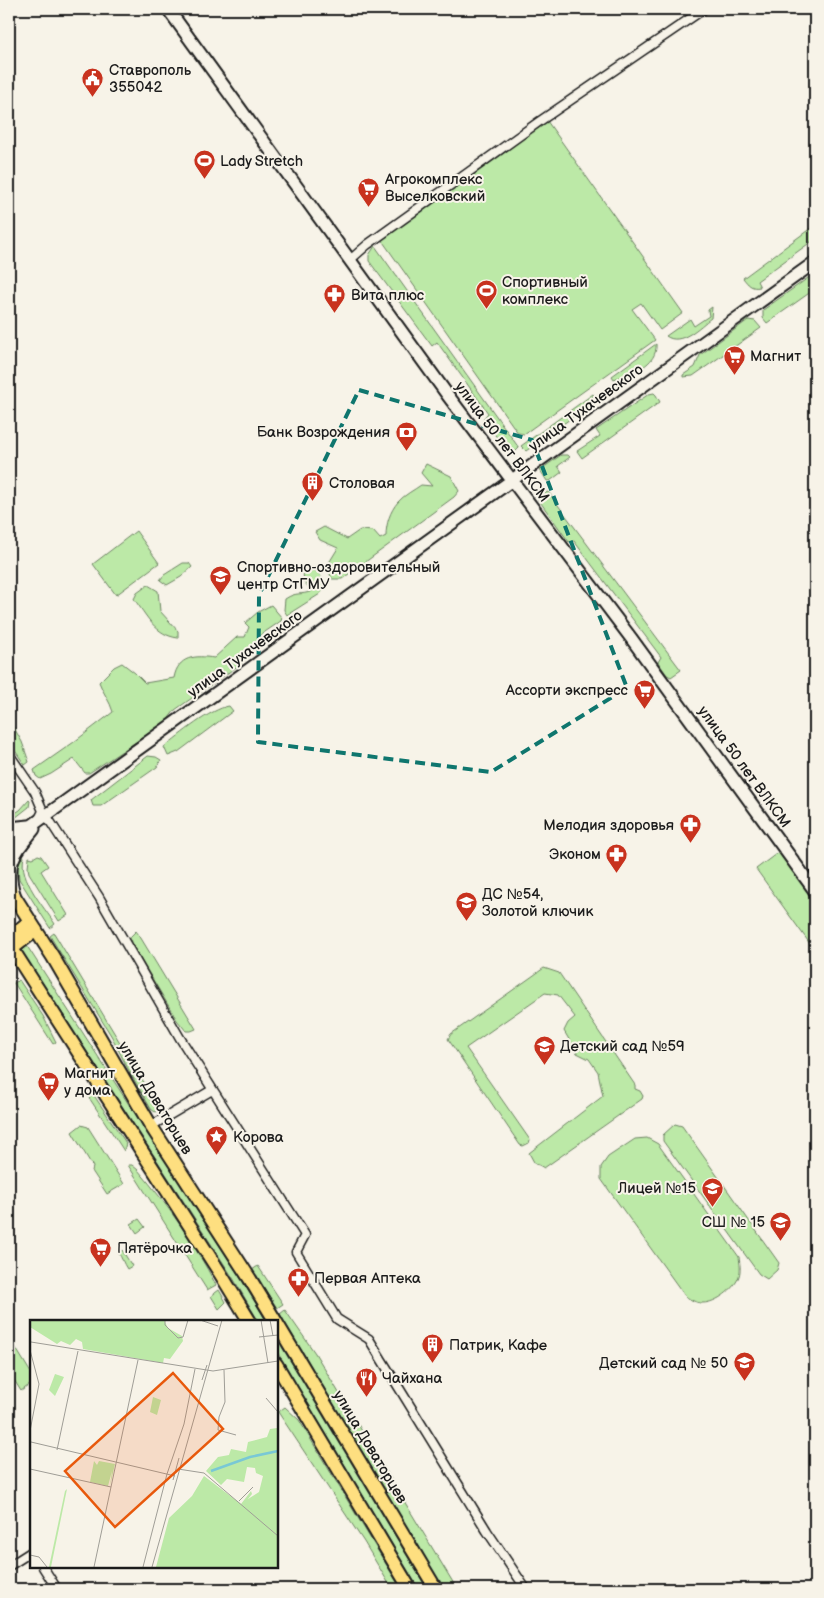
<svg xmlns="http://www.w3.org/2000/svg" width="824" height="1598" viewBox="0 0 824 1598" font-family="'Balsamiq Sans',sans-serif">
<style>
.green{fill:#bce9a7;stroke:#6c8262}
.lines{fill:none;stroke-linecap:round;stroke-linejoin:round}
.street-casing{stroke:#1c1c1c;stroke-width:11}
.secondary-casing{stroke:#1c1c1c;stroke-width:15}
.primary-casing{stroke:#1c1c1c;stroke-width:16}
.street{stroke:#f7f3e8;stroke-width:8}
.secondary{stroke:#f7f3e8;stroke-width:11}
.primary{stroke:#fedf80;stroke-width:12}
.marked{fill:none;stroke:#0f766e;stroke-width:4;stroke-dasharray:10 6;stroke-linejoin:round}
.labels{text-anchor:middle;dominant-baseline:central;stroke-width:4;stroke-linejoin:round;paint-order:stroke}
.poi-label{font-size:15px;fill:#1c1c1c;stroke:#f7f3e8;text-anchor:start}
.street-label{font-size:15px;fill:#1c1c1c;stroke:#f7f3e8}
.inset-river{fill:none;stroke:#79c8d5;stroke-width:2.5}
.inset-road{fill:none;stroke:#9f9d96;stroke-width:1}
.view{fill:#e8590c;fill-opacity:0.15;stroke:#e8590c;stroke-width:2.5}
.inset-edge{fill:none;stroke:#1c1c1c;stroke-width:2.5}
</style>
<rect width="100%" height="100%" fill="#f7f3e8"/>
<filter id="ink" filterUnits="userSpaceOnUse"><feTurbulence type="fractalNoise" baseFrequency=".02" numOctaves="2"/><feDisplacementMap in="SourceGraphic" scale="10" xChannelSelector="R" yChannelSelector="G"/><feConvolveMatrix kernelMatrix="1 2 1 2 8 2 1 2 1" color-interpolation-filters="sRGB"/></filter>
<g filter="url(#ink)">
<!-- green -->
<path class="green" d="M547,121L683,313L660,330L641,303L632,309L655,340L524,434L518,433L381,239Z
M815,225V239L757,281L760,287C751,289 748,284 743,278Z
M375,246L519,448L511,456L483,419L488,413L437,342L432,346L369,261V255Z
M815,273V289L767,323L763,318V310Z
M712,307L711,318C700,326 681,347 666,336L690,319L694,326L709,316L708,310Z
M748,320L755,321L761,328L693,376L683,377V375L695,367L700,355Z
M656,344C658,365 631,374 614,379L612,376Z
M654,393L656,395L660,402L582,458L577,451L600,436L596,430L649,394Z
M593,394L594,395L581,411L526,451L521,446Z
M561,455H568L570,457L558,466L562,472L550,481H547L540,470Z
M426,464L451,476L459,491L454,497L342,579H332L327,566L338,548L320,540L315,532L324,527L347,539L360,530L373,531L380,539L386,536C386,524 390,511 398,502C404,495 414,490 421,485L432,486L421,473Z
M547,492L549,493L681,670L671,677L667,675L658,662L661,657L574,541L569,542L538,499Z
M136,531L159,563L116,595L93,564Z
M183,563H189L192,567L181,577L167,585L160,580L164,575Z
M311,569L319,572L323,583L326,586L320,594L287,615L284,610L285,599C297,591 301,596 312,591L304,582L303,572Z
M148,585L158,591L160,611L178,631V638C155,635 147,616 134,599L137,593Z
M271,605L282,618L281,621L259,636L256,646L242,663L175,710L166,722L89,773H85L74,759L51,774L40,779L36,776L34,770L74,742L113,712C110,701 103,693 99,682L114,667L122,663L135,673L145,683L174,678C178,656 195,655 214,658L237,637H245L249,627L245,623L258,612Z
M229,706L233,711L178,752L168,756L164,747C180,735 210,709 229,706Z
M9,719L22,742L29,762L25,765L9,742Z
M148,756L156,757L161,760L157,767L101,806H93L91,800Z
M29,800L30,801L29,807L15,818L9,821V817L20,810Z
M780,851L814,901L810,917L815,924V947L813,948L756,869Z
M22,854L24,857C18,878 44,907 55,924L50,928L19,879L18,867L20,858Z
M38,855L41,856L48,866L41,871L68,915L59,921L29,873L28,868L29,857L33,858Z
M136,931L139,935L196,1029L191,1031H186L177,1020L131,943L130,937Z
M54,933L160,1109L155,1112L151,1109L129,1071L112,1037L50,936Z
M27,946L238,1274L267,1322H259L233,1278L22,951Z
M544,968L559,973L635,1085V1089L640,1091L643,1096L642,1099L544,1168L539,1165L535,1164L529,1153L603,1096L598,1072L589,1059L577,1053L564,1031L568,1023L575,1017L558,995L545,993L466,1048L530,1140L529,1143L523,1146L520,1145L448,1039L451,1034Z
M19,980L43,1016L56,1042L53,1044L14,983Z
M84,1090H87L93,1094L126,1143L124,1151Z
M675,1124L682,1126L779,1263L777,1270L767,1279L759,1274L663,1141V1135Z
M81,1125L88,1127L124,1184L107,1194L92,1171L93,1167L72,1132Z
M647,1138L658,1144L739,1257C740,1264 741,1270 739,1276C735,1289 716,1303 703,1303C696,1303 691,1300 685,1296L601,1179V1167L608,1157L635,1139Z
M128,1165H132L138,1170C168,1205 194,1243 216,1285L207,1290Z
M139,1219L145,1227L137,1233L131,1224Z
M122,1250L132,1266L127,1269C123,1263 122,1258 118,1252Z
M258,1266L283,1304L277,1308L252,1270Z
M219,1290L226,1302L219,1309L211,1296Z
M285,1310L315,1353L457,1589H444L280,1314Z
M9,1337L31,1373V1384L21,1391L9,1372Z
M276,1337L427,1589H419L276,1350Z
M285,1407L299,1420L401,1589H392L364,1542L278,1412Z"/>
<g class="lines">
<defs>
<path id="street" d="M350,260L367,245L540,121L704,9
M9,754L35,792L43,811L39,819
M46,815L99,897L180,1038L305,1235L296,1252L337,1319L369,1339L487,1531L526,1589
M151,1126L212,1090
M9,1566L31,1552
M43,1567L57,1589"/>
<path id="secondary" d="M168,9L449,397L631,638L815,891
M9,828L29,826
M9,842L815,262
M15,897C4,863 14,854 34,829"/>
<path id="primary" d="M9,888L53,957L151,1126L250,1279L276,1322
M9,938L30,921
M9,944L220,1273L250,1322
M9,951L36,930
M276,1322L436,1589
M276,1364L410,1589"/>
</defs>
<!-- street casing -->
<use href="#street" class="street-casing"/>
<!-- secondary casing -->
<use href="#secondary" class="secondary-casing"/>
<!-- primary casing -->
<use href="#primary" class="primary-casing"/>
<!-- street -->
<use href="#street" class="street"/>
<!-- secondary -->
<use href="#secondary" class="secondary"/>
<!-- primary -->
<use href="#primary" class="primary"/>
</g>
</g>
<!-- marked area -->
<path class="marked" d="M359,390L532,440L627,688L491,772L258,742L259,595Z"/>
<!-- icons -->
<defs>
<symbol id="civic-pin" viewBox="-11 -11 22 30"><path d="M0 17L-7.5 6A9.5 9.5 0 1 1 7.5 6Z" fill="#c8321e" stroke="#f7f3e8"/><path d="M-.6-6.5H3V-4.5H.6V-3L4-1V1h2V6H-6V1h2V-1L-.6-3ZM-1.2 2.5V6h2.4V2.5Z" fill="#fff"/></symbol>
<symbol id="stadium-pin" viewBox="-11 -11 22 30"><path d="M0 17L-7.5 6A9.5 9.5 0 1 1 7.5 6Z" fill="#c8321e" stroke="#f7f3e8"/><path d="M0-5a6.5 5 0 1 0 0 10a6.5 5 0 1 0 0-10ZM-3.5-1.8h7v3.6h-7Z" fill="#fff"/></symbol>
<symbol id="supermarket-pin" viewBox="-11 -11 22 30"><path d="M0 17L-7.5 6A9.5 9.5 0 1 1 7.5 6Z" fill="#c8321e" stroke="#f7f3e8"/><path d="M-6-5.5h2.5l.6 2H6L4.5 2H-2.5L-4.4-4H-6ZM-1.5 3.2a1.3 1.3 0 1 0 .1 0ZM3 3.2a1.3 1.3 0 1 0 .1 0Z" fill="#fff"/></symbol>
<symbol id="pharmacy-pin" viewBox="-11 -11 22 30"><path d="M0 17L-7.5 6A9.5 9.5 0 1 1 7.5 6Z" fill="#c8321e" stroke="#f7f3e8"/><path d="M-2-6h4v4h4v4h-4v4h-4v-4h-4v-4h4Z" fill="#fff"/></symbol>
<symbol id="bank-pin" viewBox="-11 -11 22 30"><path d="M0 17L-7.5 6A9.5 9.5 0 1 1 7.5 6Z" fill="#c8321e" stroke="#f7f3e8"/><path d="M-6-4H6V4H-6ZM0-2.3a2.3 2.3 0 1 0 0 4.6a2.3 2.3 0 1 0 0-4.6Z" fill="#fff"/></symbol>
<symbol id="building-pin" viewBox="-11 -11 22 30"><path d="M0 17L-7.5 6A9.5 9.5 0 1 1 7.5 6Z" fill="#c8321e" stroke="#f7f3e8"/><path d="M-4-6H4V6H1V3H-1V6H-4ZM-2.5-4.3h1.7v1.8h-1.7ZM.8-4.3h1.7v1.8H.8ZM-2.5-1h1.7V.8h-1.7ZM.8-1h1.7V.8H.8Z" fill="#fff"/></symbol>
<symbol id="university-pin" viewBox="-11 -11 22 30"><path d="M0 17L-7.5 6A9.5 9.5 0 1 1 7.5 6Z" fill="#c8321e" stroke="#f7f3e8"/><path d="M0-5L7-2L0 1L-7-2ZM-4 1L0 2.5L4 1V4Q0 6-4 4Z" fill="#fff"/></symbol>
<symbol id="school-pin" viewBox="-11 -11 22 30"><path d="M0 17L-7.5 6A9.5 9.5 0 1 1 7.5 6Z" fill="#c8321e" stroke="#f7f3e8"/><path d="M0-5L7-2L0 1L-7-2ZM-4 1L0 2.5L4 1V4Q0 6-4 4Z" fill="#fff"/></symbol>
<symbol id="sight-pin" viewBox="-11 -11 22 30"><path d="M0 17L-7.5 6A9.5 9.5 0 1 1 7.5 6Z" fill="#c8321e" stroke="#f7f3e8"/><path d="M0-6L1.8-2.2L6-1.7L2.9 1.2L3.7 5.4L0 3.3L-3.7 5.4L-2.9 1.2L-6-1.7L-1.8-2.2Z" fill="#fff"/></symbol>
<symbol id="restaurant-pin" viewBox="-11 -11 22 30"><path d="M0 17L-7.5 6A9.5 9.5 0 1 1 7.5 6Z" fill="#c8321e" stroke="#f7f3e8"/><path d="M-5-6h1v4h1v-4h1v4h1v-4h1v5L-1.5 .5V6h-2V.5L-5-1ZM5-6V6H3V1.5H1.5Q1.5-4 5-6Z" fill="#fff"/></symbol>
</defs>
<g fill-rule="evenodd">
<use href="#civic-pin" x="80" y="66" width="25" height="34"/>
<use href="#stadium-pin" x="192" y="148" width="25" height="34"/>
<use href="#supermarket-pin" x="356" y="176" width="25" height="34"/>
<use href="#stadium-pin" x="474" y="278" width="25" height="34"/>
<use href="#pharmacy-pin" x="322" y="282" width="25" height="34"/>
<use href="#supermarket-pin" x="722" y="344" width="25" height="34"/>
<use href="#bank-pin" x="394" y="420" width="25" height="34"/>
<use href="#building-pin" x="300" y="470" width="25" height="34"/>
<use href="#university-pin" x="208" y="564" width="25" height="34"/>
<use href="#supermarket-pin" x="632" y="678" width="25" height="34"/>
<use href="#pharmacy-pin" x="678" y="812" width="25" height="34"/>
<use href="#pharmacy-pin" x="604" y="842" width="25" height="34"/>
<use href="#school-pin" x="454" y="890" width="25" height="34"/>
<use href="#school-pin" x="532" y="1034" width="25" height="34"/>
<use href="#supermarket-pin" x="36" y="1070" width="25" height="34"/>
<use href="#sight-pin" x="204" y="1124" width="25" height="34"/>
<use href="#school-pin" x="700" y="1176" width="25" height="34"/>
<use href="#school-pin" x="768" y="1210" width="25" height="34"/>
<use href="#supermarket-pin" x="88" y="1236" width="25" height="34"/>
<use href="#pharmacy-pin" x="286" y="1266" width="25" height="34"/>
<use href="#building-pin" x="420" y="1332" width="25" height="34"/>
<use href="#school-pin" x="732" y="1350" width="25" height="34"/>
<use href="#restaurant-pin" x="354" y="1366" width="25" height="34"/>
</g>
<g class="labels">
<!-- poi labels -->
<g class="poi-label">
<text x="109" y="70">Ставрополь<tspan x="109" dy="17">355042</tspan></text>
<text x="220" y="161">Lady Stretch</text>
<text x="385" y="179">Агрокомплекс<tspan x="385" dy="17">Выселковский</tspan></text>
<text x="502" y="282">Спортивный<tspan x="502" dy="17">комплекс</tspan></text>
<text x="351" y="295">Вита плюс</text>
<text x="750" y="356">Магнит</text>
<text x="390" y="432" text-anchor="end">Банк Возрождения</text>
<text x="329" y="483">Столовая</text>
<text x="237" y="567">Спортивно-оздоровительный<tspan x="237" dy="17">центр СтГМУ</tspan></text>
<text x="628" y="690" text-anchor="end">Ассорти экспресс</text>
<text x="674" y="825" text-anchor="end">Мелодия здоровья</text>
<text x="601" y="854" text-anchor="end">Эконом</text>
<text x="482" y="894">ДС №54,<tspan x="482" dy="17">Золотой ключик</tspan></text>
<text x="560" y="1046">Детский сад №59</text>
<text x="64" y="1073">Магнит<tspan x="64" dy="17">у дома</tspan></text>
<text x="233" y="1137">Корова</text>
<text x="696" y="1188" text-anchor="end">Лицей №15</text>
<text x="765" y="1222" text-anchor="end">СШ № 15</text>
<text x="117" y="1248">Пятёрочка</text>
<text x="314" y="1278">Первая Аптека</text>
<text x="449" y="1345">Патрик, Кафе</text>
<text x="728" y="1363" text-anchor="end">Детский сад № 50</text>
<text x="382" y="1378">Чайхана</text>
</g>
<!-- street labels -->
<g class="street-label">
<text transform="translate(586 408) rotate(-36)">улица Тухачевского</text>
<text transform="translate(502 442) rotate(53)">улица 50 лет ВЛКСМ</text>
<text transform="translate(245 654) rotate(-36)">улица Тухачевского</text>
<text transform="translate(744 767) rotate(54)">улица 50 лет ВЛКСМ</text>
<text transform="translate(155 1098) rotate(59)">улица Доваторцев</text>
<text transform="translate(370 1447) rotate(59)">улица Доваторцев</text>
</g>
</g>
<!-- overview -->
<g transform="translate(30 1320)">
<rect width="248" height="248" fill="#f7f3e8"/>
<path d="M0,0H134L138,8L152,16L153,21L140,39L134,38L133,43L53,29L52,22L46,19L40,25L31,21L27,24L0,7ZM25,54L34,57L25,76L19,70ZM123,77L131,80L127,95L120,92ZM247,108V247H126L139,198L162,176L174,156L211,184L221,171L222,174L218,179L229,172L233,156L226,153L225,148L217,147L214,162L197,159L191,165L176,151L188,137L199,135L201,129L216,132L218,122L237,117L240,109ZM64,141L67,145L69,141L85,144L80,166L82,151L78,166L60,162ZM37,169L21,247H19L35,171Z" fill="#bce9a7"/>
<path class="inset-river" d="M181,151L220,137L248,131"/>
<path class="inset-road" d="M135,0V5L148,18L153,17L158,0M170,0L188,6M231,0L238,43M240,0L243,16M229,17L248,15M1,22L183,51L248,41M0,30L9,64L0,111M194,50L195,82L189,97L188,110L206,115M172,60L177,45M236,78L248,92M1,122L145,156M27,130L48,31M0,149L81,167M148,149L174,153L248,216M137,154L154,104L165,49M143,160L149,138M209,181L223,167M0,235L9,237L17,247M64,247L108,40M113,247L137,154M122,247L192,0"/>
<path class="view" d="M143,53L193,109L85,207L35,151Z"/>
<rect width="248" height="248" class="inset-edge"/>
</g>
<!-- margin -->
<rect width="824" height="1598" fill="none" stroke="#f7f3e8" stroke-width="30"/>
<rect x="15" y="15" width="794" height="1568" fill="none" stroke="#1c1c1c" stroke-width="2" filter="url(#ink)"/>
</svg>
